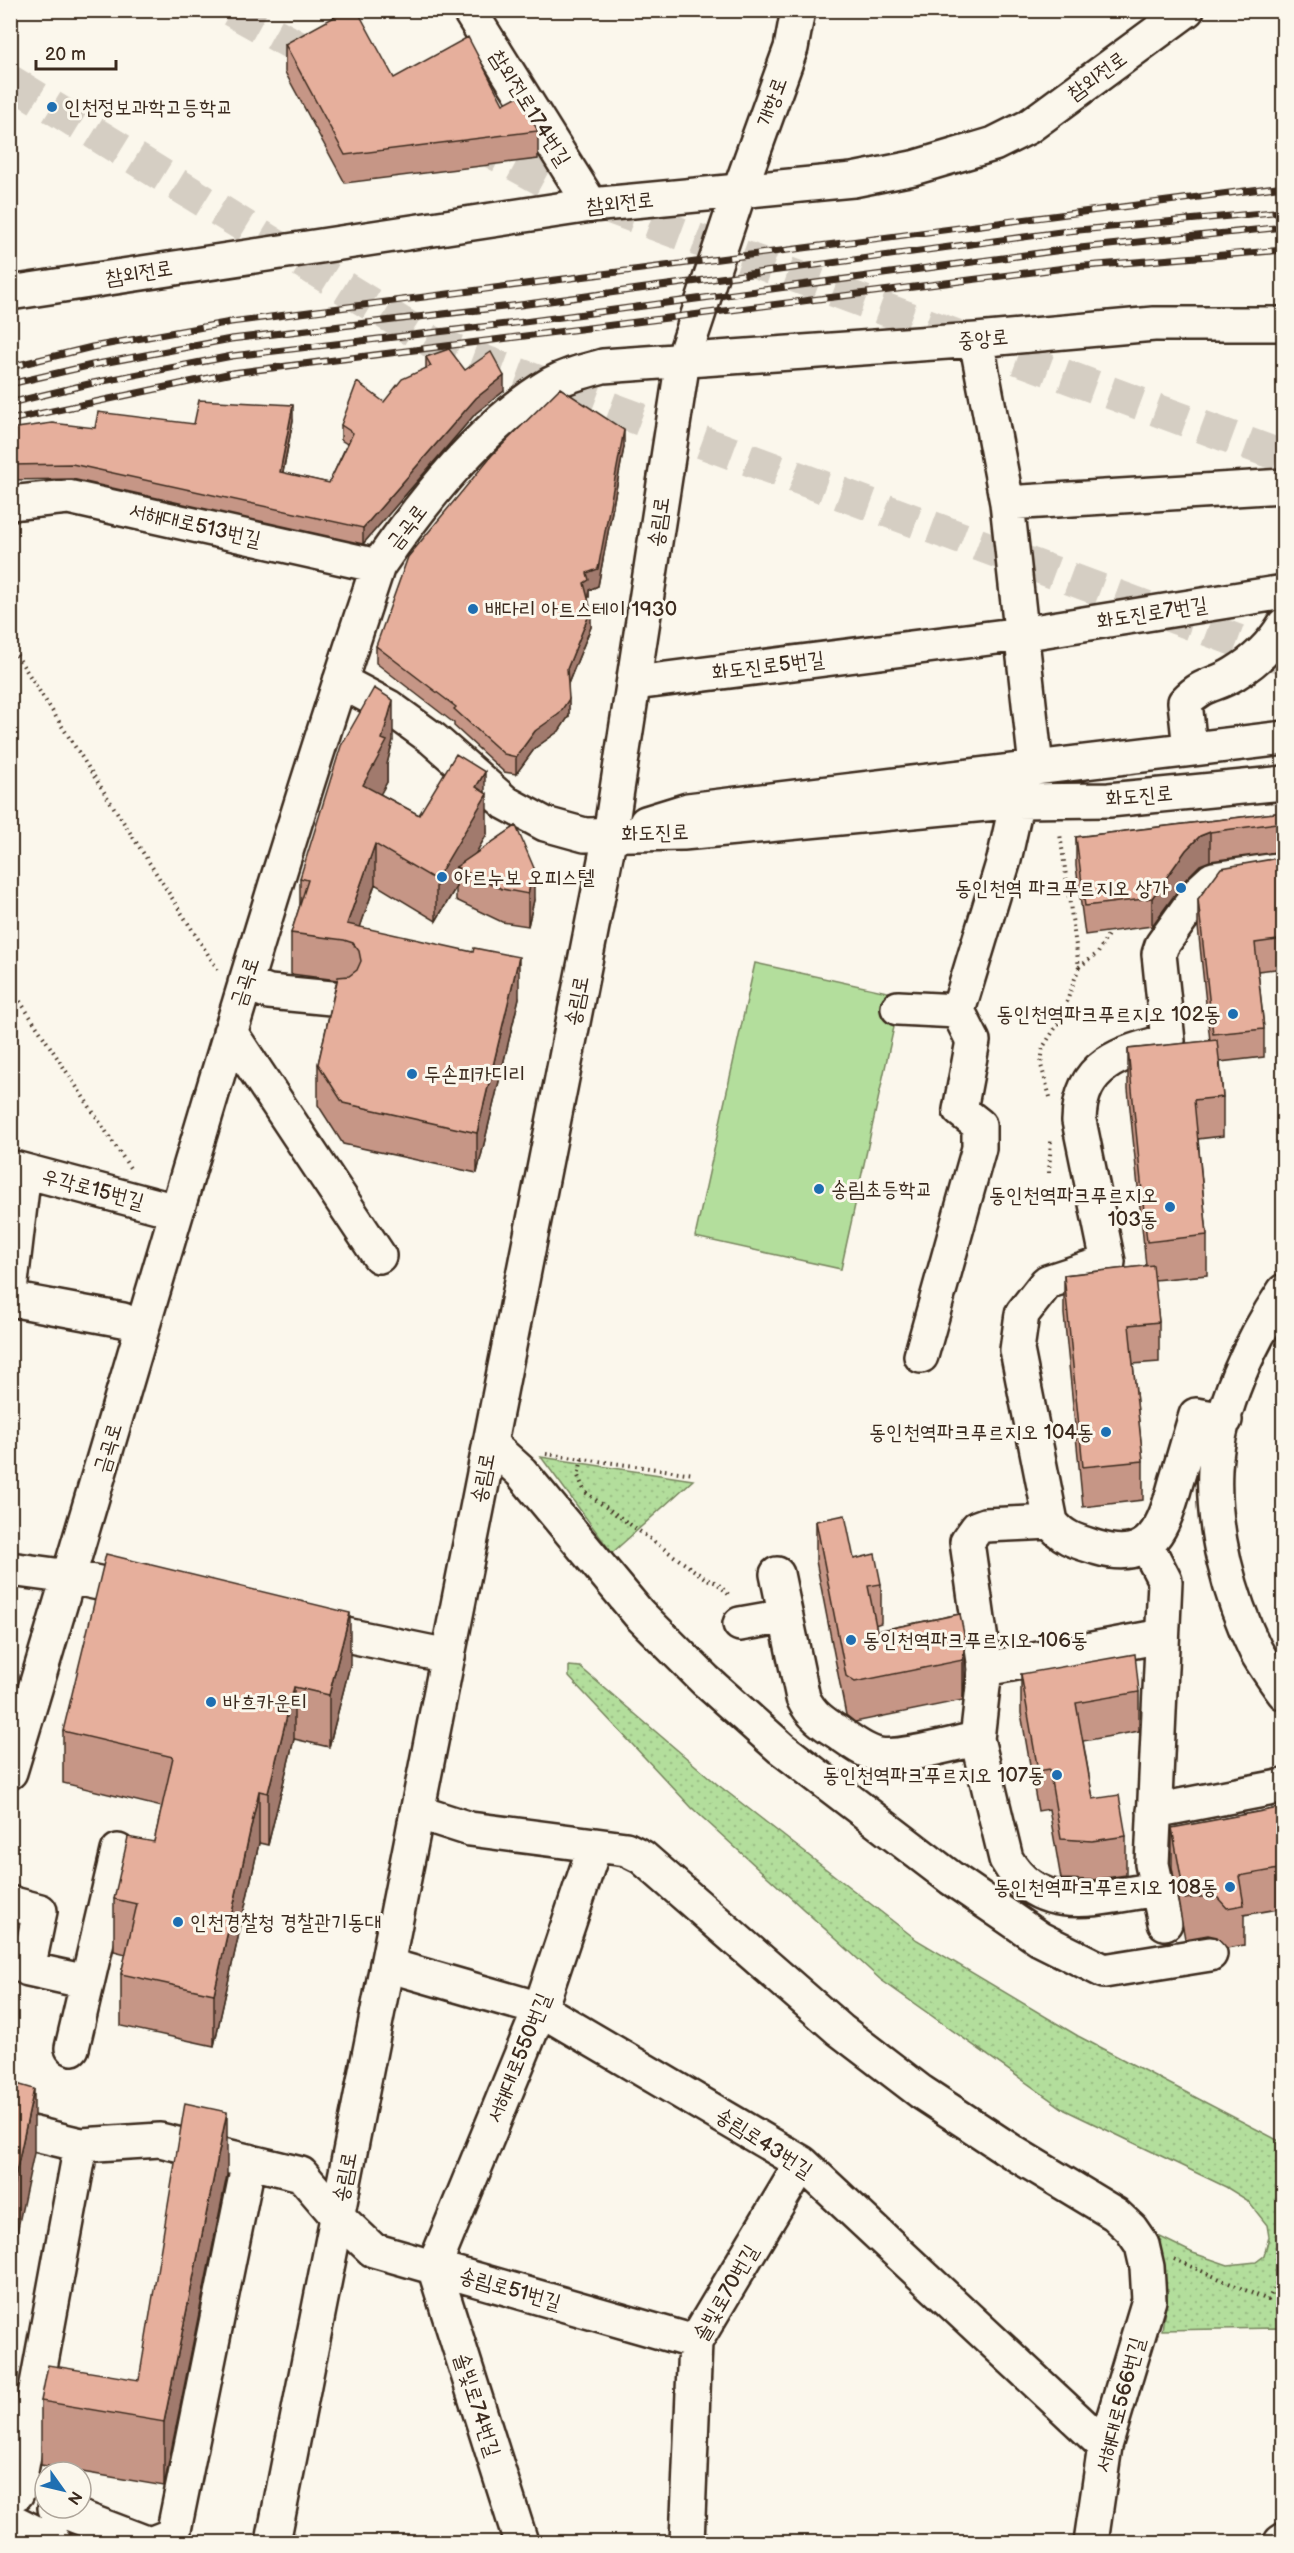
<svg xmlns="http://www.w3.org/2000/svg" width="1294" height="2553" viewBox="0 0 1294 2553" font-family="'Balsamiq Sans','Poor Story',sans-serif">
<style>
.grass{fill:url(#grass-dots);stroke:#77845d;stroke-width:1.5}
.pitch{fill:#b3de9c;stroke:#77845d;stroke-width:1.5}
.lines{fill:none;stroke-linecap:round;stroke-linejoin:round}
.highway-tunnel{stroke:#d5cec3;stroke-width:33;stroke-dasharray:33 16;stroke-linecap:butt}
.minor-casing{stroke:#3b2a1e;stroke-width:38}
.major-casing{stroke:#3b2a1e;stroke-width:38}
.path{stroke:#3b2a1e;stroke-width:4;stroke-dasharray:1.5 4.5;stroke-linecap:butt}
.minor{stroke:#fbf7ec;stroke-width:33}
.major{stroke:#fbf7ec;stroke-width:33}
.rail-casing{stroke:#3b2a1e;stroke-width:7}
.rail{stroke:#fbf7ec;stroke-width:4.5;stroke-dasharray:14;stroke-linecap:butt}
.wall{fill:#c69686;stroke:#3b2a1e;stroke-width:1.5}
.shaded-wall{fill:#a17a6d;stroke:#3b2a1e;stroke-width:1.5}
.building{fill:#e6af9c;stroke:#3b2a1e;stroke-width:1.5}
.poi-dot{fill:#1f6fb2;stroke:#fbf7ec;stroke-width:2}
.labels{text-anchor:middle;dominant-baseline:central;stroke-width:6;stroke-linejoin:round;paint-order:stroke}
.street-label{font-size:21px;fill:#3b2a1e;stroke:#fbf7ec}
.poi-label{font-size:21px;fill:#3b2a1e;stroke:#fbf7ec;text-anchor:start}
</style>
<defs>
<pattern id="grass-dots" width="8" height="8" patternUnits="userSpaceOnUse" patternTransform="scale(1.5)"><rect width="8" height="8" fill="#b3de9c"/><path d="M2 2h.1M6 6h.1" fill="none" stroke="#9bbf86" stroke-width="1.8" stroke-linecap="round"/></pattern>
</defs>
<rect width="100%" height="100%" fill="#fbf7ec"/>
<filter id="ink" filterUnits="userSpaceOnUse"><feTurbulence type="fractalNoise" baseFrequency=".0167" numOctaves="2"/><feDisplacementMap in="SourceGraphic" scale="12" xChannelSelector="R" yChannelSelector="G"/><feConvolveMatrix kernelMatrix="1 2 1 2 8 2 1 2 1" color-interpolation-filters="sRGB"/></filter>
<g filter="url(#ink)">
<!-- grass -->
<path class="grass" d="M541,1457L693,1480L612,1553Z
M569,1666L580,1667L717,1784L917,1940L1078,2036L1283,2143V2371L1278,2370L1280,2337L1277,2328L1162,2330L1168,2290L1156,2288L1144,2229L1193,2253L1228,2265L1256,2262L1264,2256L1269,2237L1267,2225L1247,2200L1226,2187L1065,2110L881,1980L692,1808L569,1677Z"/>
<!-- pitch -->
<path class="pitch" d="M755,963L901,995L841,1269L695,1237Z"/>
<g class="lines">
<!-- highway-tunnel -->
<path class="highway-tunnel" d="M231,10L327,63
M10,81L432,342L1284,658
M472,141L560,189L1284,457"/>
<defs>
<path id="minor" d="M469,10L591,205
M739,192L791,48L798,10
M976,340L1007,503L1036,767
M10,503L68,497L378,566
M1007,503L1284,486
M340,681L389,707L433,739L506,803L545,824L585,835L683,833L1017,801L1109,800L1284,783
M635,683L1021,634L1284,592
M1190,749L1185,702C1204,682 1213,687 1234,674C1254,662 1272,645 1284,625
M646,823L688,810L1284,738
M245,983L269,992L342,999
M898,1008L958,1011
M230,1032L379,1256
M10,1167L176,1211
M10,1291L24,1171
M1284,1291C1251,1340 1218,1410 1215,1469C1212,1530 1229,1596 1256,1651C1264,1665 1274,1679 1284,1693
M10,1299L123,1320
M921,1356L979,1148V1125L960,1110L973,1041L958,1011L1004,860L1017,801
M1225,1420L1196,1415C1189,1438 1183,1460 1176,1482C1164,1526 1152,1564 1098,1548C1079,1542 1063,1539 1051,1522L1017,1350L1022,1314L1047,1282L1108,1262L1079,1121C1080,1063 1122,1053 1168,1041L1159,954L1162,945L1201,890L1213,879L1284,869
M490,1444L521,1472L639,1614L705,1680L781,1748L951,1878L1040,1939L1104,1971L1210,1954
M1051,1522L985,1525L977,1528L967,1542L985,1669L977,1739L1006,1859C1040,1919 1101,1897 1157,1889
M1146,1544L1165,1581L1152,1864L1165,1923
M10,1569L70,1577L142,1592
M777,1574L803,1698C811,1715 823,1723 839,1733C851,1741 865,1753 880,1755C904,1758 951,1744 977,1739
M740,1624L786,1616
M307,1627L448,1656
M985,1669L1162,1636
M10,1772C132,1370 245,964 378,566C423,501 483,424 551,384C567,375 585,371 603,366L976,340L1154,324H1284
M1154,1811L1284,1786
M417,1812L470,1829L626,1849L642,1857L840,2030L921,2092L1014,2153L1115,2214L1131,2229L1142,2245L1147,2267L1149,2300L1105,2446L1091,2542
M10,1903L40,1911L28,1969L87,1982
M387,1965L540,2009L802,2163L1105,2446
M72,2048L118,1851
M10,2128L81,2145L160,2140L301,2174L337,2216L373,2250L695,2342
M17,2493L81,2145
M55,2508L144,2542
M10,2520L54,2542
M155,2542L173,2535L249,2161
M521,2542L434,2267L540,2009L595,1845
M687,2542L695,2342L802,2163
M1281,2542L1284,2540"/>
<path id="major" d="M10,293L591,205L853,180L913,168L994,144L1028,127L1187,10
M273,2542L610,835L683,360L739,192"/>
</defs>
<!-- minor casing -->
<use href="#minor" class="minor-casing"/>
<!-- major casing -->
<use href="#major" class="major-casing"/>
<!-- path -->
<path class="path" d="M10,645L218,970
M1079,967L1098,953L1111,929
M10,986L130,1168
M1050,1097L1041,1065L1043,1047L1060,1021L1079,967L1060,834
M1049,1173L1051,1138
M546,1454L694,1474
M582,1459L578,1476L585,1492L706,1579L717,1583L731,1597
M1174,2259L1268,2300L1279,2279L1284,2281
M1279,2279L1284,2270"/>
<!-- minor -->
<use href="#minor" class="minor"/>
<!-- major -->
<use href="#major" class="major"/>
<defs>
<path id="rail" d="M10,367L92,347L231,322L1284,186
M10,384L92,365L231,339L520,305L1068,231L1284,211
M10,403L93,383L232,356L524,322L1070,249L1284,227
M10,420L232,373L1073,267L1284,250"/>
</defs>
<!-- rail casing -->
<use href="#rail" class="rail-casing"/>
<!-- rail -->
<use href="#rail" class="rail"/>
</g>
<!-- wall -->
<path class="wall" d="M285,44L394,78L503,104L538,131V159L345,183L285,72Z
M426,357L465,370L504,391L476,413L363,544L72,479L10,480V429L95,428L293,420L283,473L329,483L347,444L341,440V425L384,402L426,368Z
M624,447L598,586L589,590V597L588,598L591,627L568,684L569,716L559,731L535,748L516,774L504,772L454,726V723L376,663V646Z
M393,740L387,764V782L380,794L419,815L485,792L487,834L475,854L516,826L534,900L528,926L502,922L456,900V887L436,921L375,884L360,927L519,998L477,1173L343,1144L318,1105V1064L337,980L291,974V933L300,905V878Z
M1284,812V851L1210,861L1200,865L1186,879L1152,926L1085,935L1076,866V837Z
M1284,857V968L1258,971L1264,1029V1057L1220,1062L1223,1097V1136L1198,1139L1207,1235V1275L1154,1280L1159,1322V1362L1133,1364L1143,1461V1500L1083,1507L1064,1314V1275L1146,1266L1128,1089V1049L1210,1041L1198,927V899Z
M816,1521L881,1584V1623L875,1625L877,1631L960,1614L965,1679L963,1700L855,1722L846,1715L816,1561Z
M350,1665L329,1747L294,1739L268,1845L259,1843L214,2046L121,2026V1974L126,1954L114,1951V1899L154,1842L162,1807L63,1783V1731Z
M1021,1674L1139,1692V1731L1083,1741L1093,1799L1126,1836V1875L1092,1880L1061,1879L1049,1809L1038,1811L1021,1713Z
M1284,1807V1908L1244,1915V1945L1227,1948L1217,1937L1208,1935L1185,1939L1172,1867V1828Z
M227,2175L164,2486L41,2465V2401L139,2380Z"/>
<!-- shaded-wall -->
<path class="shaded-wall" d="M504,376V391L476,413L363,544V528L476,398Z
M293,405V420L280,487V472Z
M624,430V447L598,586L589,590V597L584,600V583Z
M591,610V627L567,686V669Z
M569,699V716L559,731L535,748L516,774V757L535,731Z
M393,700V740L387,764V782L363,826V785L382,739Z
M485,772V797L487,794V834L465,872L456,867V887L436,921V880L476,787Z
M1210,832V861L1200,865L1186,879L1152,926V898L1186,850L1200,836Z
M375,844V884L354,945L347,924Z
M534,868V900L528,926V894Z
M519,957V998L477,1173V1133Z
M350,1613V1665L329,1747V1695Z
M965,1639V1679L963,1700V1660Z
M294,1687V1739L268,1845V1793Z
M259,1791V1843L214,2046V1994Z
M34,2089V2153L10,2265V2201Z
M227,2112V2175L164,2486V2422Z"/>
<!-- building -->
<path class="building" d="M347,10H357L394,78L468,37L503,104L518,96L538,131L345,155L285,44Z
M449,349L465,370L491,352L504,376L476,398L363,528L72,464L10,465V429L52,423L95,428L98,412L194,424L199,400L293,405L280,472L329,483L353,433L341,425L357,382L384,402L402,379L431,366L426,357Z
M560,388L624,430L598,569L587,573L589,580L584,583L591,610L567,669L569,699L559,714L535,731L516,757L504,754L454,709L456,707L376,646L408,557L492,455Z
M374,688L393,700L382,739L387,741L363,785L419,815L456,754L485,772L476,787L487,794L436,880L375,844L347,924L473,952L474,948L519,957L477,1133L343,1103L318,1064L338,977L349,976L357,970L361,961L359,951L353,943L344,940L291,933L308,880L300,878L341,746Z
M1284,812V822L1210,832L1200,836L1186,850L1152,898L1085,906L1076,837Z
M516,826L534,868L528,894L502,889L456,867Z
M1284,857V939L1255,943L1264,1029L1213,1034L1198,899L1221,868Z
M1217,1040L1223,1097L1194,1100L1207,1235L1147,1242L1128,1049Z
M1153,1265L1159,1322L1129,1325L1143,1461L1083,1467L1064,1275Z
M845,1515L854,1559L875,1554L881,1584L868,1586L877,1631L960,1614L965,1639L963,1660L855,1682L846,1676L816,1521Z
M106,1554L350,1613L329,1695L294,1687L268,1793L259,1791L214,1994L121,1974L137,1904L114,1899L128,1837L154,1842L173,1757L63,1731Z
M1135,1654L1139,1692L1076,1703L1093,1799L1119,1795L1126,1836L1092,1841L1061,1839L1049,1769L1038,1771L1021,1674Z
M1284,1807V1868L1239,1876L1244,1905L1227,1908L1217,1897L1208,1896L1185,1899L1172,1828Z
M10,2082L34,2089L10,2201Z
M185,2103L227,2112L164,2422L41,2401L48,2365L139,2380Z"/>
</g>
<!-- markers -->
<g class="poi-dot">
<circle cx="52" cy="107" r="6"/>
<circle cx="473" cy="609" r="6"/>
<circle cx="442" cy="877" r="6"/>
<circle cx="1181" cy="888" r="6"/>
<circle cx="1233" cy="1014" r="6"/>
<circle cx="412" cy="1074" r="6"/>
<circle cx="819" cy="1189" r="6"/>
<circle cx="1170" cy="1207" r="6"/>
<circle cx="1106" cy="1432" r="6"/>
<circle cx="851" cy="1640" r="6"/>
<circle cx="211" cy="1702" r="6"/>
<circle cx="1057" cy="1775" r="6"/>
<circle cx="1230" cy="1887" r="6"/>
<circle cx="178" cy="1922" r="6"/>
</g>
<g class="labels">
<!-- street labels -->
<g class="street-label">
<text transform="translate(1097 76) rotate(-36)">참외전로</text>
<text transform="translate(772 102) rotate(-70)">개항로</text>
<text transform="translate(530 108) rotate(58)">참외전로174번길</text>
<text transform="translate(620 203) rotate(-6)">참외전로</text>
<text transform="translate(139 273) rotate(-9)">참외전로</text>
<text transform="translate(983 339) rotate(-5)">중앙로</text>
<text transform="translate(659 522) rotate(-82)">송림로</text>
<text transform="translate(195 525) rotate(13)">서해대로513번길</text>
<text transform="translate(407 527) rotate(-52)">금곡로</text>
<text transform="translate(1152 613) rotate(-9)">화도진로7번길</text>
<text transform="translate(768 666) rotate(-7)">화도진로5번길</text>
<text transform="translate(1139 796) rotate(-5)">화도진로</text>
<text transform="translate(655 833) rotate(-2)">화도진로</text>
<text transform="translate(245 982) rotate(-72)">금곡로</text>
<text transform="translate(577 1001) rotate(-79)">송림로</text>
<text transform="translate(93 1189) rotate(15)">우각로15번길</text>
<text transform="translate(108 1448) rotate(-73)">금곡로</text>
<text transform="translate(483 1478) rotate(-79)">송림로</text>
<text transform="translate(519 2058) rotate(-68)">서해대로550번길</text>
<text transform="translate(764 2143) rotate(33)">송림로43번길</text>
<text transform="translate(345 2177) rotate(-79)">송림로</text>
<text transform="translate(510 2289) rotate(16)">송림로51번길</text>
<text transform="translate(726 2293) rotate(-60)">솔빛로70번길</text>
<text transform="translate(477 2405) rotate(72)">솔빛로74번길</text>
<text transform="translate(1120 2405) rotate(-75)">서해대로566번길</text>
</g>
<!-- poi labels -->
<g class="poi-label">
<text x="64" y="107">인천정보과학고등학교</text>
<text x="485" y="609">배다리 아트스테이 1930</text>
<text x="454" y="877">아르누보 오피스텔</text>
<text x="1169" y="888" text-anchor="end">동인천역 파크푸르지오 상가</text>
<text x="1221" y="1014" text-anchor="end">동인천역파크푸르지오 102동</text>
<text x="424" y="1074">두손피카디리</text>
<text x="831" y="1189">송림초등학교</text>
<text x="1158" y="1195" text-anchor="end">동인천역파크푸르지오<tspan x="1158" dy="24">103동</tspan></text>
<text x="1094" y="1432" text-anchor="end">동인천역파크푸르지오 104동</text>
<text x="863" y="1640">동인천역파크푸르지오 106동</text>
<text x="223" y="1702">바흐카운티</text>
<text x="1045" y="1775" text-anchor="end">동인천역파크푸르지오 107동</text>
<text x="1218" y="1887" text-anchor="end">동인천역파크푸르지오 108동</text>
<text x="190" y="1922">인천경찰청 경찰관기동대</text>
</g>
</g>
<!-- margin -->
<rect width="1294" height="2553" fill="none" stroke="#fbf7ec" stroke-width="36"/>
<rect x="18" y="18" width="1258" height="2517" fill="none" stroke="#3b2a1e" stroke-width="2" filter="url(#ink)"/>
<!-- north arrow -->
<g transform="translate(63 2490) rotate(124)"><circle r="28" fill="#fbf7ec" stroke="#aea59a" stroke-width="1.5"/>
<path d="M0-4.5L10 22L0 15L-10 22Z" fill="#1f6fb2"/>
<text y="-9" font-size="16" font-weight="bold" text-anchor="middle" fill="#3b2a1e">N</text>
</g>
<!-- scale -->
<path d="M36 60v9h80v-9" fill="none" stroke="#3b2a1e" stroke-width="3"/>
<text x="45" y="60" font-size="18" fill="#3b2a1e" stroke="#fbf7ec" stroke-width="4.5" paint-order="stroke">20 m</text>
</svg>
